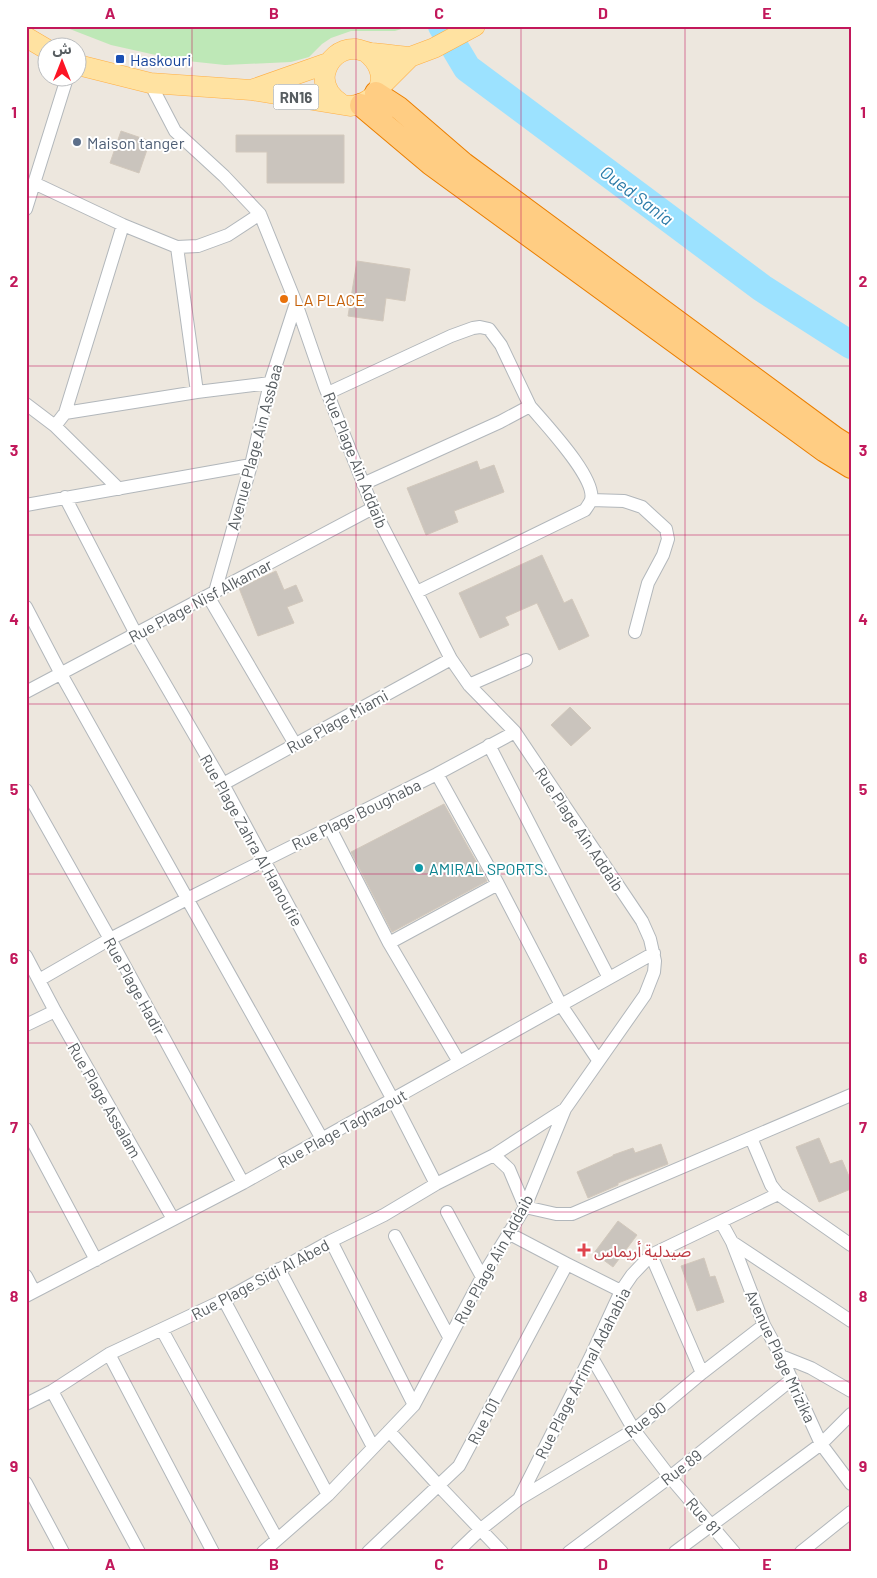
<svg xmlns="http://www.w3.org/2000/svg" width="877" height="1578" viewBox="0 0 877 1578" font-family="Barlow,'Noto Sans Arabic',sans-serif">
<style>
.green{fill:#bee8b7}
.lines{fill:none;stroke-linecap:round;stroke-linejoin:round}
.river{stroke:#9ce2ff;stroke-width:28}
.building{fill:#cac4bd;stroke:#d2c8bc}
.street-casing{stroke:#b2b7bb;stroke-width:14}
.primary-casing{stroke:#ffaf45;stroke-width:21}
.highway-casing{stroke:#eb7f00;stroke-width:24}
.street{stroke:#fff;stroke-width:12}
.primary{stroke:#ffe2a1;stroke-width:20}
.highway{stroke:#ffcd83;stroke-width:22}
.grid{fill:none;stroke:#c2185b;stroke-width:1;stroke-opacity:0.55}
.transit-dot{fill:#1a4fb4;stroke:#fff;stroke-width:2}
.service-dot{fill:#5c6f8a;stroke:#fff;stroke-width:2}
.food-dot{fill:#e8710a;stroke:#fff;stroke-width:2}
.culture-dot{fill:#0f9aa8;stroke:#fff;stroke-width:2}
.health-dot{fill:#e0444e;stroke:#fff;stroke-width:2}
.labels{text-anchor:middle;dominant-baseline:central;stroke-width:4;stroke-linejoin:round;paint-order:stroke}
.shield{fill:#fff;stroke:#898e90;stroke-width:1}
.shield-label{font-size:15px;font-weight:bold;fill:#575d61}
.transit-label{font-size:16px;fill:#164399;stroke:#fff;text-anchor:start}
.service-label{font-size:16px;fill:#4e5e75;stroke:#fff;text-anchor:start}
.food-label{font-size:16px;fill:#c56008;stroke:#fff;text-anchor:start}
.street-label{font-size:16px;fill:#575d61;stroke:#fff}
.culture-label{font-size:16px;fill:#0d838f;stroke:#fff;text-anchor:start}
.health-label{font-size:16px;fill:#be3a42;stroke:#fff;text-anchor:start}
.water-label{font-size:18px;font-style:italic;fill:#2b7ba8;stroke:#fff}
.neatline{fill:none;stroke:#c2185b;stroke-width:2}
.grid-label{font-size:16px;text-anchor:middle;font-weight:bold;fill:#c2185b}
</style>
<rect width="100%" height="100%" fill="#ede7de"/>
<!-- green -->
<path class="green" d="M62,26H411L395,31H351L331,38L322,44L309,57L291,62L225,65L178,60L111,45Z"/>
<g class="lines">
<!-- river -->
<path class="river" d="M442,26L467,68L762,288L851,345"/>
</g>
<!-- building -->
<path class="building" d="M121,131L150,141L139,173L110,163Z
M236,135H344V183H267V152H236Z
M357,261L410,269L405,301L386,298L383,321L348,316Z
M477,461L480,470L494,465L504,492L454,511L458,522L426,535L407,488Z
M542,555L564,603L572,599L589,636L559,650L537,603L505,617L509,625L480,638L459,593Z
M276,571L284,590L296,585L303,601L287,607L294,623L258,636L239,588Z
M570,707L591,728L571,746L551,725Z
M444,804L487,881L392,932L351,852Z
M819,1138L830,1164L842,1160L851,1181V1189L819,1202L796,1147Z
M661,1144L668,1164L618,1183V1185L588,1198L577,1172L613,1156V1155L633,1148L635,1153Z
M618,1221L637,1235L613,1267L594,1253Z
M704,1258L710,1277L715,1276L724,1302L697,1311L681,1266Z"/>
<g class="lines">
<defs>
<path id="street" d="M150,83L175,131L224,176L260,214L296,303L325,387L373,508L451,659L469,685L515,732L642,921L650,939L655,961L654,972L645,995L565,1109L525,1207L482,1277L414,1405L328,1495L263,1552
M34,183L123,225L177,247L198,246L228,235L260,214
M26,209L67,78
M177,247L197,392
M328,393L451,336L473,328L480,327L489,329L501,345L530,406
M26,404L55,426L119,489
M65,413L123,225
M55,426L65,413L197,392L270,383
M363,484L500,422L530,406C544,423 597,478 591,500C590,503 587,507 585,510L417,592
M65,497L136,634L223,784L393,1100L436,1184
M591,500L624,501L642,507L666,529L668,539L663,555L648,583L635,632
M26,505L251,465
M215,592L251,465L270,383L296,303
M208,596L295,744
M26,607L61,674L322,1139
M469,685L526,660
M26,692L373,508
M489,745L609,978
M437,774L498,884L561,1005L598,1060
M223,784L451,659
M26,790L110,939L243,1183
M330,828L389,943L459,1062
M389,943L498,884
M26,956L55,1011L173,1219
M39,980L110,939L187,899L437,774L515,732
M26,1025L55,1011
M26,1129L96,1260
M751,1138L771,1185L778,1194L851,1245
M494,1155L509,1169L525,1207L556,1214H572L851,1095
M447,1212L482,1277
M721,1222L732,1242L764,1325L781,1356L821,1444L851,1484
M508,1233L567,1264L621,1291
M395,1236L449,1337
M331,1241L414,1405
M732,1242L851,1321
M651,1255L702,1373
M279,1269L373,1447
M26,1276L34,1291
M26,1296L243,1183L654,953
M224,1300L328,1495
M162,1330L277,1539
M109,1354L213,1552
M591,1356L634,1430L670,1477L734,1552
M781,1356L811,1368L851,1391
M52,1391L139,1552
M26,1404L52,1391L109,1354L224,1300L331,1241L384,1215L436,1184L494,1155L565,1109
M389,1431L439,1486L502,1552
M26,1483L63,1552
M519,1499L634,1430L702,1373L764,1325
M368,1552L459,1466L567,1264
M457,1552L481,1529L519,1499L591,1356L621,1291L632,1275L651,1255L778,1194
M569,1552L670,1477L791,1380
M675,1552L821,1444L851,1414
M801,1552L851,1512"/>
<path id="primary" d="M26,37L48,50
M78,65L150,83L251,90L350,106C382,103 392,72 366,52
M380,87L410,57L434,48L475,26
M254,89L328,63
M340,103C330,96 323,87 325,74C328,59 340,48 356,49C361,50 366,52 371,53C384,54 397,56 410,57"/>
<path id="highway" d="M376,93L399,108L464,164L835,438L851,448
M361,105L431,164L825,451L851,467"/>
</defs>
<!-- street casing -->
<use href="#street" class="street-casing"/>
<!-- primary casing -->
<use href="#primary" class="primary-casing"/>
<!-- highway casing -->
<use href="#highway" class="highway-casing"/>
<!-- street -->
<use href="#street" class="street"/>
<!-- primary -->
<use href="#primary" class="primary"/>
<!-- highway -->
<use href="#highway" class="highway"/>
</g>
<!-- grid -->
<path class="grid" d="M192,26V1552M356,26V1552M521,26V1552M685,26V1552M26,197H851M26,366H851M26,535H851M26,704H851M26,874H851M26,1043H851M26,1212H851M26,1381H851"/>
<!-- markers -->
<rect class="transit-dot" x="115" y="54" width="10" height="10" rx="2.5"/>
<circle class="service-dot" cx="77" cy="142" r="5"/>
<circle class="food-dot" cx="284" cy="299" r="5"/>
<circle class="culture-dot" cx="419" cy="868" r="5"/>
<path class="health-dot" d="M581.5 1242.5h5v5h5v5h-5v5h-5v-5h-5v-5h5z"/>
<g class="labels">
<!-- shield labels -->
<rect class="shield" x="273.5" y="84.5" width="45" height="25" rx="4"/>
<g class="shield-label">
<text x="296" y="97">RN16</text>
</g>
<!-- transit labels -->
<g class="transit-label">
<text x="130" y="59">Haskouri</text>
</g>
<!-- service labels -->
<g class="service-label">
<text x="87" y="142">Maison tanger</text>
</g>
<!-- food labels -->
<g class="food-label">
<text x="294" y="299">LA PLACE</text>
</g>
<!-- street labels -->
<g class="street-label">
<text transform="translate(254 447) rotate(-75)">Avenue Plage Ain Assbaa</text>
<text transform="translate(356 460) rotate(68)">Rue Plage Ain Addaib</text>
<text transform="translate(200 600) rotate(-28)">Rue Plage Nisf Alkamar</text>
<text transform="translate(337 721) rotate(-29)">Rue Plage Miami</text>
<text transform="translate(356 814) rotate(-26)">Rue Plage Boughaba</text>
<text transform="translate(580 829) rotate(56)">Rue Plage Ain Addaib</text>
<text transform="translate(252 840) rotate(61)">Rue Plage Zahra Al Hanoufie</text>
<text transform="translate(135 986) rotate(61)">Rue Plage Hadir</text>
<text transform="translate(105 1100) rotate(60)">Rue Plage Assalam</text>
<text transform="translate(342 1128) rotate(-29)">Rue Plage Taghazout</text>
<text transform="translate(493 1259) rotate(-61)">Rue Plage Ain Addaib</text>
<text transform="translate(260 1279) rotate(-28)">Rue Plage Sidi Al Abed</text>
<text transform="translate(781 1356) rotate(65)">Avenue Plage Mrizika</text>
<text transform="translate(582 1373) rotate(-63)">Rue Plage Arrimal Adahabia</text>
<text transform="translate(645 1419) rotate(-38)">Rue 90</text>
<text transform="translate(483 1421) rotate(-62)">Rue 101</text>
<text transform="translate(681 1467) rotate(-38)">Rue 89</text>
<text transform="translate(704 1516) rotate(49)">Rue 81</text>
</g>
<!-- culture labels -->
<g class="culture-label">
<text x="429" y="868">AMIRAL SPORTS.</text>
</g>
<!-- health labels -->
<g class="health-label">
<text x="594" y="1250">صيدلية أريماس</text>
</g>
<!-- water labels -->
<g class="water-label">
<text transform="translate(637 195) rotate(37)">Oued Sania</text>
</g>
</g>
<!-- border -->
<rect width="877" height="1578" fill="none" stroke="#ffffff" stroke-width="55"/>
<!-- north arrow -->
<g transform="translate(62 62)"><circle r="24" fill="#ffffff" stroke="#bcbec0"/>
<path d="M0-4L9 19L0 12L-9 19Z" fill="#fc1525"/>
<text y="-8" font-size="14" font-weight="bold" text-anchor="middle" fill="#575d61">ش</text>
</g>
<rect x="28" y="28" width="822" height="1522" class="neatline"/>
<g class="grid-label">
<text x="110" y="19">A</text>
<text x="274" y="19">B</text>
<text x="439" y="19">C</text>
<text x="603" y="19">D</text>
<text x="767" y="19">E</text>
<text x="14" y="118">1</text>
<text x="863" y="118">1</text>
<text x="14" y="287">2</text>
<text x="863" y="287">2</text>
<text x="14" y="456">3</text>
<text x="863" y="456">3</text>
<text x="14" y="625">4</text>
<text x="863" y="625">4</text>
<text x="14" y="795">5</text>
<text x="863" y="795">5</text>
<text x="14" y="964">6</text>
<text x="863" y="964">6</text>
<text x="14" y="1133">7</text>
<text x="863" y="1133">7</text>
<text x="14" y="1302">8</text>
<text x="863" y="1302">8</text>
<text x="14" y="1472">9</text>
<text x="863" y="1472">9</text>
<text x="110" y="1570">A</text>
<text x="274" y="1570">B</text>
<text x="439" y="1570">C</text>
<text x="603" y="1570">D</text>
<text x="767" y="1570">E</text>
</g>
</svg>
